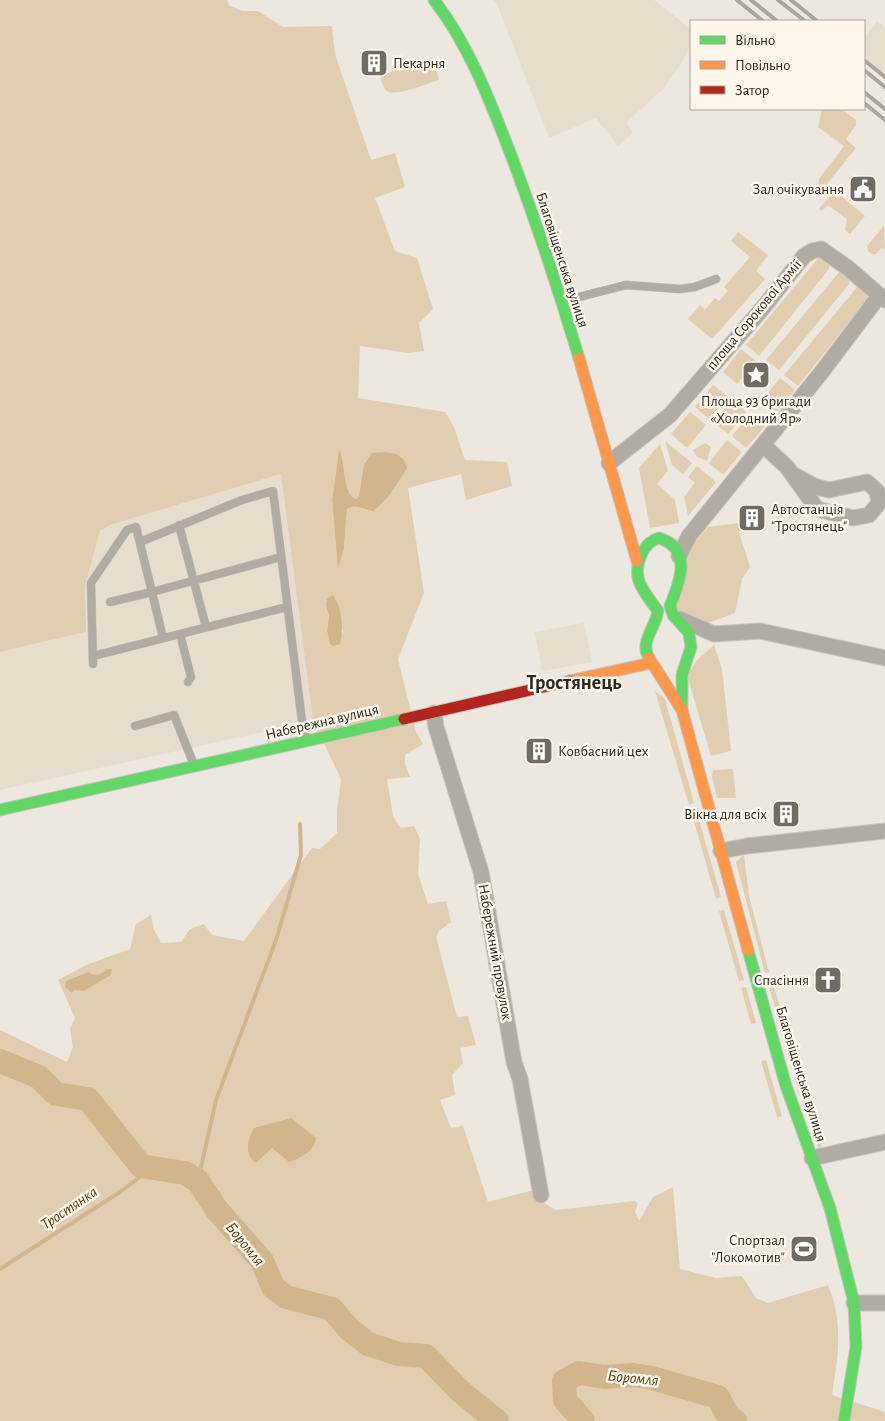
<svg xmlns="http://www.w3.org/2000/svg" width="885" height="1421" viewBox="0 0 885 1421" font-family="'Alegreya Sans',sans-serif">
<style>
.built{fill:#e7ddce}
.green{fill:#e1ceb1;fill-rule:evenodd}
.water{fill:#d1b68c}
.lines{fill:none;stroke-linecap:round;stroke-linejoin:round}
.stream{stroke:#d1b68c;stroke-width:4}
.river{stroke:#d1b68c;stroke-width:24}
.lane-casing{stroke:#c9c4be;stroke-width:9}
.street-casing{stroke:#c9c4be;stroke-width:17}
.fast-casing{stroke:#c9c4be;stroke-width:13}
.slow-casing{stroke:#c9c4be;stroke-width:13}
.jam-casing{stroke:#c9c4be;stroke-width:13}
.lane{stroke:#b0aba3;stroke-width:8}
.street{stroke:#b0aba3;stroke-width:15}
.fast{stroke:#63d668;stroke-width:11}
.slow{stroke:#ff974d;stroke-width:11}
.jam{stroke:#b3261e;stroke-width:11}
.rail{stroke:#aaa69e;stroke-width:4}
.labels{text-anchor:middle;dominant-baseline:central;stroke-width:5;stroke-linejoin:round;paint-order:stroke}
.poi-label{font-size:15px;fill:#2c2823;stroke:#fef6ea;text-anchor:end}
.street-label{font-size:15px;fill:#2c2823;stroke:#fef6ea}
.water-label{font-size:16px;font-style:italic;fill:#573d10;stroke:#fef6ea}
.district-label{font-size:20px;font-weight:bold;fill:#2c2823;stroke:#fef6ea}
</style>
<rect width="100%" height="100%" fill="#ece7df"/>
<!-- built -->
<path class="built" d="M492,0H654L691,29V43L683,61L664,88L626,123L633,133L618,146L596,118L549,138L497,4Z
M877,21L885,27V75L864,58V38Z
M281,474L313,721L0,790V652L86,632L85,586L100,531L110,525Z
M584,623L592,662L542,671L535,632Z"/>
<!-- green -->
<path class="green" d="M0,0H227L229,5L242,11H258L283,27L332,26L335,54L371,160L395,153L405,187L375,198L395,251L417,258L433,309L419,323L424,351L408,353L360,346L358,398L445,412L454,427L465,460L507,462L512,486L466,500L461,474L408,488L424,593L398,659L416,732L423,744L405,755V763L410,777L387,779L393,816L401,828L414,826L420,839L418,874L428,904L446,901L451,922L439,931L436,937L457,1017L468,1016L476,1045L460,1048L463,1063L452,1075L455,1095L440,1100L451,1128L463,1126L488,1202L530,1191L544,1190V1203L556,1210L634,1201L638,1203L635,1212L639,1221L653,1197L673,1187L680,1269L716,1278L742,1276L756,1298L768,1303L828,1285C844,1323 838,1356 832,1395L885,1412V1421H0V1030L67,1062L73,1047L70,1029L75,1018L58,980L86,965L130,949L136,924L151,915L154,930L161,943L181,942L190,929L204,924L212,935L244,941L312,848L320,849L337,833V811L341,779L313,721L281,474L110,525L100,531L85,586L86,632L0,652ZM339,451C348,464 340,492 356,499L359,497L361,487L407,469L389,496L374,511C364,511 358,503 347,509L344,548L338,567L332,500ZM337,602L343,633L327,630L329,616L326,606ZM107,969L84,991L75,990L70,993L65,987L66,981L88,972C96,977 100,974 107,969Z
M433,57L439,80C429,83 396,97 387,91C383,88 382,81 380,76Z
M822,109H841L856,120V125L846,139L856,148L822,190L817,191L819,179L844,146L818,127Z
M834,190L865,216L850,234L845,230L847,219L828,205L822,211L819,209Z
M884,226L885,250L882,247L876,254H872L868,251L867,246Z
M738,232L768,255L756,271L765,279L712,339L688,319L700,305L705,310L715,298L719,301L728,291L724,287L750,257L731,241Z
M820,256L830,263L829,269L759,356L746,345Z
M840,271L850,277L849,284L779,370L766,360Z
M858,286L868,292L867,299L798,386L784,375Z
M741,349L756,361L737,384L723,372Z
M780,378L795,390L776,412L762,400Z
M713,385L728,397L709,419L695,407Z
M732,400L746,412L728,434L713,422Z
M690,412L706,425L687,448L671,434Z
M750,414L765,426L746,448L732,436Z
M727,440L742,452L723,475L709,463Z
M665,441L692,463L683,474L672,465Z
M705,443L711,447L707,461L697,457L693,450Z
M660,444L668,471L657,484L675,500L679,523L650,528L639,468Z
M697,466L716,482L688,516L684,497L695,483L688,477Z
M740,523L739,532L750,567L742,579L735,613L711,622L691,624L671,612L680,560L708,527Z
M714,645L722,669L731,751L711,756L687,675L698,659Z
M655,691L665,699L694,803L689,805Z
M733,769L736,798H717L712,777L713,770Z
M697,813L721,897L716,899L692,814Z
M744,855L749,896L769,972L765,973L736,862Z
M724,910L744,980L739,981L719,911Z
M771,977L823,1151L820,1152L799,1093L767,979Z
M746,987L756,1023L751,1024L741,988Z
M766,1060L782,1116L777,1117L761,1061Z"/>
<!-- water -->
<path class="water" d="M339,450C347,463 341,492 356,499L359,496L364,465L372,453C387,451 405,451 407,469L389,496L374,511C364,511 358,503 347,509L344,548L338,569L332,500Z
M333,595C342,608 344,628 340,644L333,646L330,644L327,630L329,616L326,606L327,599Z
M107,969H112L111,975L84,991L75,990L71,993L65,987L66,981L88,972C96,977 100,974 107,969Z
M291,1118L316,1138C314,1152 301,1158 289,1162L272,1148L256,1163C244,1154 247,1140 254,1128Z"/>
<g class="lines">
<!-- stream -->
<path class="stream" d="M198,1181L216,1100L276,940L301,855L300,824
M0,1269L120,1192L152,1168"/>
<!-- river -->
<path class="river" d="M0,1061L39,1077L56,1094L88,1099L141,1166L185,1173L198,1181L217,1210L262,1261L273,1287L286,1297L332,1309L349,1329L368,1344L399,1354L426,1356L460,1391L497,1421
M583,1421L565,1400L564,1381L579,1373L604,1377L633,1375L652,1378L718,1397L728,1416L735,1421"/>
<defs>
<path id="lane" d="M563,301L626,285L680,289L695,287L716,279
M179,525L206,627
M140,542L242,500L273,491L302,721L306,739
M110,602L152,592L163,638
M180,634L287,607
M93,656L180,634L191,677L188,682
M93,664L91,583L127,530L136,527L152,592L281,557
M135,726L174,715L194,765"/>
<path id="street" d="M763,445L787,467L817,509L853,518L869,515L879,503L877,491L867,482L829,490L814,486L794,475
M609,463L670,415L762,309L804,256L812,251L821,249L848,268L885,300
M679,556L689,536L821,373L879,296
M680,619L714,634L760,631L885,658
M434,713L436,727L481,872L514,1062L520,1079L541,1195
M721,851L747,846L885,831
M812,1158L885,1142
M854,1303H885"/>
<path id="fast" d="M434,0C471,48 491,104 513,160C537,225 559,291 579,358
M649,658C639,642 656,627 658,611C644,591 630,579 642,553C646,545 651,540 659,538C694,549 679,584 670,606L673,615L689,633L691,647L682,675V710
M0,810L404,719
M748,950L786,1086L830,1208L854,1303L856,1347L844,1421"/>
<path id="slow" d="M579,358L637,561
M649,658L682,710L748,950
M569,681L651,663"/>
<path id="jam" d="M404,719L569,681"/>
</defs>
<!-- lane casing -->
<use href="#lane" class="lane-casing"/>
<!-- street casing -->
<use href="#street" class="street-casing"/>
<!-- fast casing -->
<use href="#fast" class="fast-casing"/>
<!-- slow casing -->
<use href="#slow" class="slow-casing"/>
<!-- jam casing -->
<use href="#jam" class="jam-casing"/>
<!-- lane -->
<use href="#lane" class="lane"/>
<!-- street -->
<use href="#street" class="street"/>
<!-- fast -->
<use href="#fast" class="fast"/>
<!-- slow -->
<use href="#slow" class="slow"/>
<!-- jam -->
<use href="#jam" class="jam"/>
<!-- rail -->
<path class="rail" d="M737,0L763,21
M751,0L777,21
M778,0L805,21
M791,0L817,21
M864,60L885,77
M864,70L885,87
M864,92L885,109
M864,103L885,120"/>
</g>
<!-- icons -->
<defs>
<symbol id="building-square" viewBox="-11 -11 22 22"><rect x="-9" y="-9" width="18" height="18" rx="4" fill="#6f6b65" stroke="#fef6ea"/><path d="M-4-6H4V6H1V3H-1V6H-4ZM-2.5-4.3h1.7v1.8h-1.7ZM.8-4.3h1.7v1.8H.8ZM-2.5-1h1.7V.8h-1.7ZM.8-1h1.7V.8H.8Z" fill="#fff"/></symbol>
<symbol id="civic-square" viewBox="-11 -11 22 22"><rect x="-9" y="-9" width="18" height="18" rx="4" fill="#6f6b65" stroke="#fef6ea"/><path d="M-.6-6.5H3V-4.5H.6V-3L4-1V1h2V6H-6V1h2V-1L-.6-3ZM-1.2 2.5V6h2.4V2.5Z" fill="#fff"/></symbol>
<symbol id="sight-square" viewBox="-11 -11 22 22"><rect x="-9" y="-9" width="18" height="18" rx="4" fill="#6f6b65" stroke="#fef6ea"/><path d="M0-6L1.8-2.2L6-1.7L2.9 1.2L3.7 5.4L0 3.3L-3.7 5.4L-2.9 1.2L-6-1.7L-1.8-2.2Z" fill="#fff"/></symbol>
<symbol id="church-square" viewBox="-11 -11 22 22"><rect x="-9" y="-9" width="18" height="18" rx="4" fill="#6f6b65" stroke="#fef6ea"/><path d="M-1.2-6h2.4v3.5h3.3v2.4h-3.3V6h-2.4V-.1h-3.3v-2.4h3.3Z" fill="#fff"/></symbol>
<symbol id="stadium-square" viewBox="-11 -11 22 22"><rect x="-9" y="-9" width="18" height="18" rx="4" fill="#6f6b65" stroke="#fef6ea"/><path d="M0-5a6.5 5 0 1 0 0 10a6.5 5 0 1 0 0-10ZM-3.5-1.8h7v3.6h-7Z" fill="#fff"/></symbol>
</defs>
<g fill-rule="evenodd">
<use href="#building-square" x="358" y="47" width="32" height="32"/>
<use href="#civic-square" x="847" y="173" width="32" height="32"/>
<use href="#sight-square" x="740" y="359" width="32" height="32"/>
<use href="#building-square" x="736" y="502" width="32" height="32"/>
<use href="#building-square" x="523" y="735" width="32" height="32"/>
<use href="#building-square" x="770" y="798" width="32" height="32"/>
<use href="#church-square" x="812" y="964" width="32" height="32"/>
<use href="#stadium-square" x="788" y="1233" width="32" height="32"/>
</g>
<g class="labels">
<!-- poi labels -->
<g class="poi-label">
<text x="393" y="63" text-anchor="start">Пекарня</text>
<text x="844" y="189">Зал очікування</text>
<text x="756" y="401" text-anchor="middle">Площа 93 бригади<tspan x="756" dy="17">«Холодний Яр»</tspan></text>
<text x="771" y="509" text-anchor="start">Автостанція<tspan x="771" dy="17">"Тростянець"</tspan></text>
<text x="558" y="751" text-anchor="start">Ковбасний цех</text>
<text x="767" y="814">Вікна для всіх</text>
<text x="809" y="980">Спасіння</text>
<text x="785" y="1240">Спортзал<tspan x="785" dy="17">"Локомотив"</tspan></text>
</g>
<!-- street labels -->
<g class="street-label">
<text transform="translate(562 260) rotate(72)">Благовіщенська вулиця</text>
<text transform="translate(754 315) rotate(-50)">площа Сорокової Армії</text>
<text transform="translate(322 722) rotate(-13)">Набережна вулиця</text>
<text transform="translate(495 952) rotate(80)">Набережний провулок</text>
<text transform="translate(801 1074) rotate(73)">Благовіщенська вулиця</text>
</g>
<!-- water labels -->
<g class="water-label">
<text transform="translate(69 1208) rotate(-34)">Тростянка</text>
<text transform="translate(245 1244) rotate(51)">Боромля</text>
<text transform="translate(633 1378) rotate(6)">Боромля</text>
</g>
<!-- district labels -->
<g class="district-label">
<text x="574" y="683">Тростянець</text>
</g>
</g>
<!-- legend -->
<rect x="690" y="20" width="175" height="90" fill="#fef6ea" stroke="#aaa49a"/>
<rect x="700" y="36" width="25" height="8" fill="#63d668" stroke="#aaa49a"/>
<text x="735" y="45" font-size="15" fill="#2c2823">Вільно</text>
<rect x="700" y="61" width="25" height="8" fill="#ff974d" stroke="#aaa49a"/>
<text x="735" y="70" font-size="15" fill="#2c2823">Повільно</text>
<rect x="700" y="86" width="25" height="8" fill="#b3261e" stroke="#aaa49a"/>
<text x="735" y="95" font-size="15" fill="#2c2823">Затор</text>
</svg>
